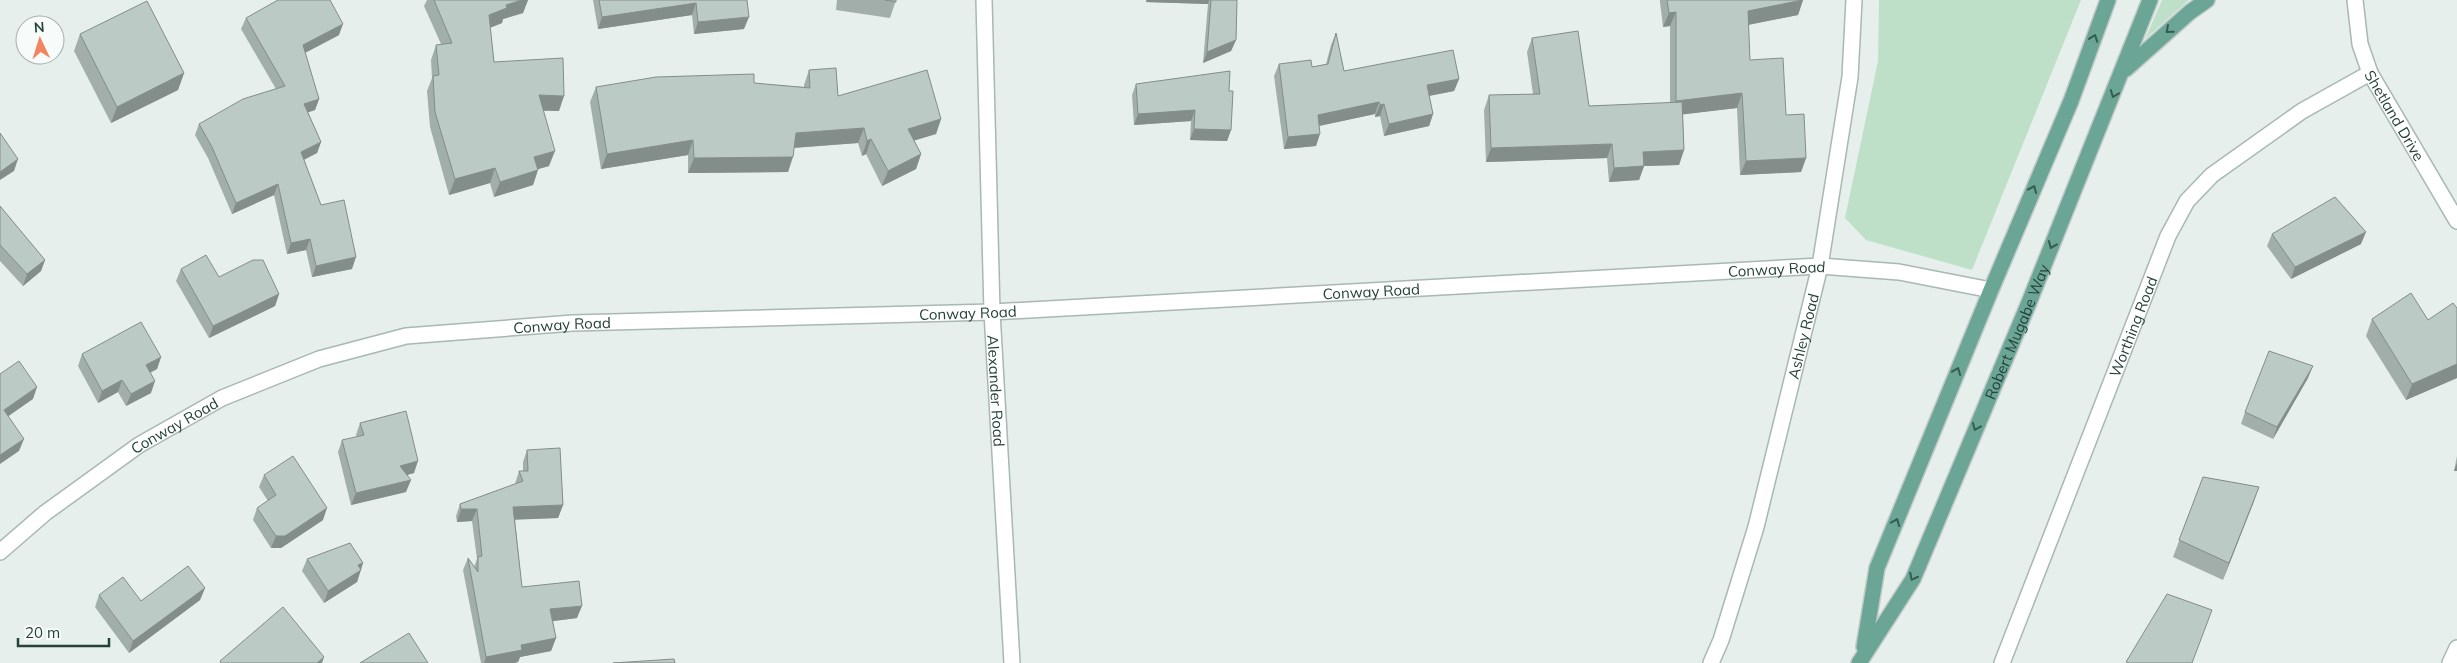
<svg xmlns="http://www.w3.org/2000/svg" width="2457" height="663" viewBox="0 0 2457 663" font-family="Mulish,sans-serif">
<style>
.green{fill:#bfe0c8}
.lines{fill:none;stroke-linecap:round;stroke-linejoin:round}
.minor-casing{stroke:#a8b8b2;stroke-width:18}
.major-casing{stroke:#c2cac8;stroke-width:18}
.minor{stroke:#fff;stroke-width:15}
.major{stroke:#6aa596;stroke-width:15}
.wall{fill:#a1aea9}
.shaded-wall{fill:#838d89}
.building{fill:#bbcac4;stroke:#838d89}
.oneway{stroke:#365b51}
.labels{text-anchor:middle;dominant-baseline:central;stroke-width:4;stroke-linejoin:round;paint-order:stroke}
.street-label{font-size:15px;fill:#24423a;stroke:#f7fbf9}
</style>
<rect width="100%" height="100%" fill="#e6efeb"/>
<!-- green -->
<path class="green" d="M1879,0H2081L1972,270L1866,240L1845,218L1878,61Z
M2162,0H2189L2145,39Z"/>
<g class="lines">
<defs>
<g id="minor">
<path id="s1" d="M984,0L992,312L1012,663"/>
<path id="s2" d="M2355,0L2360,44L2370,73L2457,221"/>
<path id="s3" d="M0,552L45,513L139,445L222,398L319,359L406,336L573,323L992,312L1820,266L1899,272L1991,290"/>
<path id="s4" d="M1711,663L1721,640L1756,527L1820,266L1850,77L1854,0"/>
<path id="s5" d="M2002,663L2168,236L2187,201L2212,175L2302,111L2370,73"/>
<path d="M2450,663L2457,648"/>
</g>
<g id="major">
<path d="M2126,69L2190,12L2207,0"/>
<path d="M1864,647L1877,568L1991,290L2071,101L2108,0"/>
<path id="s6" d="M1859,663L1913,579L2028,305L2150,0"/>
</g>
</defs>
<!-- minor casing -->
<use href="#minor" class="minor-casing"/>
<!-- major casing -->
<use href="#major" class="major-casing"/>
<!-- minor -->
<use href="#minor" class="minor"/>
<!-- major -->
<use href="#major" class="major"/>
</g>
<!-- wall -->
<path class="wall" d="M427,0H528L523,13L503,19L502,23L490,28L494,62L559,111H543L549,166L538,169L533,185L494,197L490,183L449,195L430,127L427,91L432,78L431,60L436,45L441,44L424,6Z
M593,0H747L744,29L694,34L692,15L598,29Z
M837,0H896L890,18L836,10Z
M1146,0H1237L1236,40L1231,51L1203,63L1208,4L1146,2Z
M1660,0H1803L1798,15L1748,25L1750,60L1786,115L1806,158L1801,172L1740,175L1737,108L1683,114L1684,150L1679,165L1644,166L1639,180L1609,182L1607,158L1486,162L1484,110L1489,95L1533,94L1527,52L1532,38L1589,106L1670,103V26L1663,27L1660,2Z
M246,18L339,35L305,53L319,99L315,110L308,112L321,142L317,153L304,160L321,205L352,269L312,277L306,250L287,254L274,195L232,214L208,158L195,135L199,124L276,89L241,29Z
M1336,33L1344,71L1459,79L1454,91L1429,96L1433,114L1429,126L1384,136L1380,116L1375,117V114L1319,126L1316,146L1284,149L1274,76L1279,64L1312,67L1326,64L1331,45Z
M80,34L184,73L178,90L111,123L74,51Z
M809,70L838,96L941,119L936,134L914,140L921,154L916,169L882,186L866,154L862,156L858,143L794,148L788,172L688,173V155L601,169L590,102L596,87L754,83L804,87V85Z
M1136,84L1229,91L1231,130L1227,141L1190,140L1191,121L1134,125L1132,95Z
M0,206L45,260L41,271L23,286L0,261Z
M2272,234L2361,244L2291,279L2267,246Z
M181,269L219,277L279,294L275,306L209,338L176,281Z
M2457,308V378L2406,400L2366,336L2372,319L2428,320Z
M82,354L161,357L157,369L150,373L151,393L126,406L118,392L98,403L78,366Z
M2308,378L2273,439L2241,424L2245,412Z
M360,423L414,473L407,475L406,492L351,505L338,452L342,440L357,437L356,435Z
M527,450L563,505L558,518L515,519L522,587L577,618L553,621L556,638L551,651L520,657L518,662L514,663H481L463,570L468,558L474,567L477,559L472,521L457,522L456,516L460,504L515,484L519,471H523V462Z
M2457,456V471H2454Z
M264,475L323,520L281,548H271L253,520L257,508L268,501L259,487Z
M2203,477L2259,487L2223,580L2173,557Z
M307,559L363,563L357,582L324,603L302,571Z
M205,588L200,600L129,653L95,607L99,595L141,601Z"/>
<!-- shaded-wall -->
<path class="shaded-wall" d="M522,0H528L523,13L503,19L502,23L484,30L489,15L506,5Z
M1147,0H1209L1208,4L1146,2Z
M1803,0L1798,15L1742,26L1748,11Z
M696,3L692,15L598,29L602,17Z
M1676,12L1670,26L1663,27L1669,13Z
M749,17L744,29L694,34L698,22Z
M343,24L339,35L299,56L303,45Z
M1236,40L1231,51L1203,63L1207,52Z
M184,73L178,90L111,123L117,107Z
M1459,79L1454,91L1423,97L1427,85Z
M1742,93L1737,108L1670,116L1676,101Z
M539,95L564,96L559,111L533,110Z
M319,99L315,110L300,115L304,104Z
M1379,102L1375,114L1314,127L1318,115Z
M1384,104L1380,116L1375,117L1380,105Z
M1195,110L1191,121L1134,125L1138,114Z
M1433,114L1429,126L1384,136L1389,124Z
M941,119L936,134L903,144L908,129Z
M864,128L858,143L790,148L796,133Z
M1194,129L1231,130L1227,141L1190,140Z
M1320,134L1316,146L1284,149L1288,137Z
M871,139L866,154L862,156L867,141Z
M693,140L688,155L601,169L607,154Z
M321,142L317,153L297,163L301,152Z
M1612,144L1607,158L1486,162L1491,148Z
M1684,150L1679,165L1644,166L1639,180L1609,182L1614,168L1643,152Z
M555,151L549,166L528,172L534,157Z
M921,154L916,169L882,186L888,171Z
M793,157L788,172L688,173L694,158Z
M1806,158L1801,172L1740,175L1746,161Z
M18,159L14,171L0,180V172Z
M495,168L490,183L449,195L455,179Z
M538,170L533,185L494,197L500,182Z
M278,184L274,195L232,214L236,203Z
M2366,232L2361,244L2291,279L2295,267Z
M310,239L306,250L287,254L291,243Z
M356,257L352,269L312,277L316,266Z
M45,260L41,271L23,286L27,274Z
M279,294L275,306L209,338L213,326Z
M161,357L157,369L141,377L146,365Z
M2457,364V378L2406,400L2412,384Z
M2313,366L2308,378L2273,439L2277,427Z
M122,380L118,392L98,403L102,391Z
M155,381L151,393L126,406L131,394Z
M37,387L33,399L0,422L4,410Z
M24,439L19,451L0,464V455Z
M418,461L414,473L396,478L400,466Z
M2457,463V471H2454Z
M411,480L406,492L351,505L356,493Z
M2259,487L2253,504L2223,580L2229,563Z
M563,505L558,518L509,520L513,507Z
M327,508L323,520L281,548H271L276,536Z
M461,509H477L472,521L457,522Z
M363,563L357,582L324,603L328,591L358,565Z
M205,588L200,600L129,653L133,641Z
M582,606L577,618L546,622L550,609Z
M556,638L551,651L520,657L518,662L514,663H484L486,657L521,645Z
M324,657L322,663H317Z"/>
<!-- building -->
<path class="building" d="M278,0H330L343,24L303,45L319,99L304,104L321,142L301,152L321,205L344,200L356,257L316,266L310,239L291,243L278,184L236,203L212,147L199,124L243,99L285,86L246,18Z
M434,0H522L506,5L507,8L489,15L494,62L563,58L564,96L539,95L555,151L534,157L538,170L500,182L495,168L455,179L435,112L433,76L439,75L436,45L452,43Z
M599,0H747L749,17L698,22L696,3L602,17Z
M885,0H896V2Z
M1211,0H1237L1236,40L1207,52Z
M1667,0H1803L1748,11L1750,60L1783,58L1786,115L1804,114L1806,158L1746,161L1742,93L1676,101V12L1669,13Z
M147,1L184,73L117,107L80,34Z
M1578,31L1589,106L1682,102L1684,150L1643,152L1644,166L1614,168L1612,144L1491,148L1489,95L1540,94L1532,38Z
M1336,33L1344,71L1453,50L1459,79L1427,85L1433,114L1389,124L1384,104L1380,105L1379,102L1318,115L1320,134L1288,137L1279,64L1311,60L1312,67L1328,64Z
M836,68L838,96L927,70L941,119L908,129L921,154L888,171L871,139L867,141L864,128L796,133L793,157L694,158L693,140L607,154L596,87L656,77L754,74V83L810,88L809,70Z
M1230,71L1229,91H1233L1231,130L1194,129L1195,110L1138,114L1136,84Z
M0,133L18,159L0,172Z
M2335,197L2366,232L2295,267L2272,234Z
M0,206L45,260L27,274L0,245Z
M206,255L219,277L253,260H263L279,294L213,326L181,269Z
M2411,293L2428,320L2453,303L2457,308V364L2412,384L2372,319Z
M141,322L161,357L146,365L155,381L131,394L122,380L102,391L82,354Z
M2269,351L2313,366L2277,427L2245,412Z
M19,361L37,387L4,410L24,439L0,455V374Z
M406,411L418,461L400,466L411,480L356,493L342,440L364,435L360,423Z
M560,448L563,505L513,507L522,587L579,581L582,606L550,609L556,638L521,645L522,650L486,657L468,558L478,572V557L482,556L477,509H461L460,504L523,481L519,471H528L527,450Z
M293,456L327,508L285,536H276L257,508L276,495L264,475Z
M2203,477L2259,487L2229,563L2179,540Z
M350,543L363,563L358,565L361,570L328,591L307,559Z
M188,566L205,588L133,641L99,595L123,577L141,601Z
M2167,594L2212,610L2192,663H2129L2126,662Z
M283,607L324,657L317,663H221L220,661Z
M409,633L428,663H360Z
M674,659L675,663H613Z"/>
<!-- one-way arrows -->
<defs><path id="oneway-chevron" d="M-2-3.5L2.5 0L-2 3.5" fill="none" stroke-width="1.6" stroke-linecap="round" stroke-linejoin="round" transform="scale(1.25)"/></defs>
<g class="oneway">
<use href="#oneway-chevron" transform="translate(2169 30) rotate(139)"/>
<use href="#oneway-chevron" transform="translate(2094 38) rotate(-70)"/>
<use href="#oneway-chevron" transform="translate(2114 94) rotate(112)"/>
<use href="#oneway-chevron" transform="translate(2033 189) rotate(-67)"/>
<use href="#oneway-chevron" transform="translate(2052 245) rotate(112)"/>
<use href="#oneway-chevron" transform="translate(1957 371) rotate(-68)"/>
<use href="#oneway-chevron" transform="translate(1976 427) rotate(113)"/>
<use href="#oneway-chevron" transform="translate(1896 522) rotate(-68)"/>
<use href="#oneway-chevron" transform="translate(1913 577) rotate(117)"/>
</g>
<g class="labels">
<!-- street labels -->
<g class="street-label">
<text stroke="none"><textPath href="#s2" startOffset="124">Shetland Drive</textPath></text>
<text stroke="none"><textPath href="#s3" startOffset="1838">Conway Road</textPath></text>
<text stroke="none"><textPath href="#s3" startOffset="1432">Conway Road</textPath></text>
<text stroke="none"><textPath href="#s3" startOffset="1028">Conway Road</textPath></text>
<text stroke="none"><textPath href="#s3" startOffset="622">Conway Road</textPath></text>
<text stroke="none"><textPath href="#s5" startOffset="361">Worthing Road</textPath></text>
<text stroke="none"><textPath href="#s6" startOffset="368">Robert Mugabe Way</textPath></text>
<text stroke="none"><textPath href="#s4" startOffset="340">Ashley Road</textPath></text>
<text stroke="none"><textPath href="#s1" startOffset="391">Alexander Road</textPath></text>
<text stroke="none"><textPath href="#s3" startOffset="216">Conway Road</textPath></text>
</g>
</g>
<!-- north arrow -->
<g transform="translate(40 40) rotate(356)"><circle r="24" fill="#f7fbf9" stroke="#a3b1ad"/>
<path d="M0-4L9 19L0 12L-9 19Z" fill="#f4845f"/>
<text y="-8" font-size="14" font-weight="bold" text-anchor="middle" fill="#24423a">N</text>
</g>
<!-- scale -->
<path d="M18 638v8h91v-8" fill="none" stroke="#24423a" stroke-width="2.5"/>
<text x="25" y="638" font-size="15" fill="#24423a" stroke="#f7fbf9" stroke-width="4" paint-order="stroke">20 m</text>
</svg>
